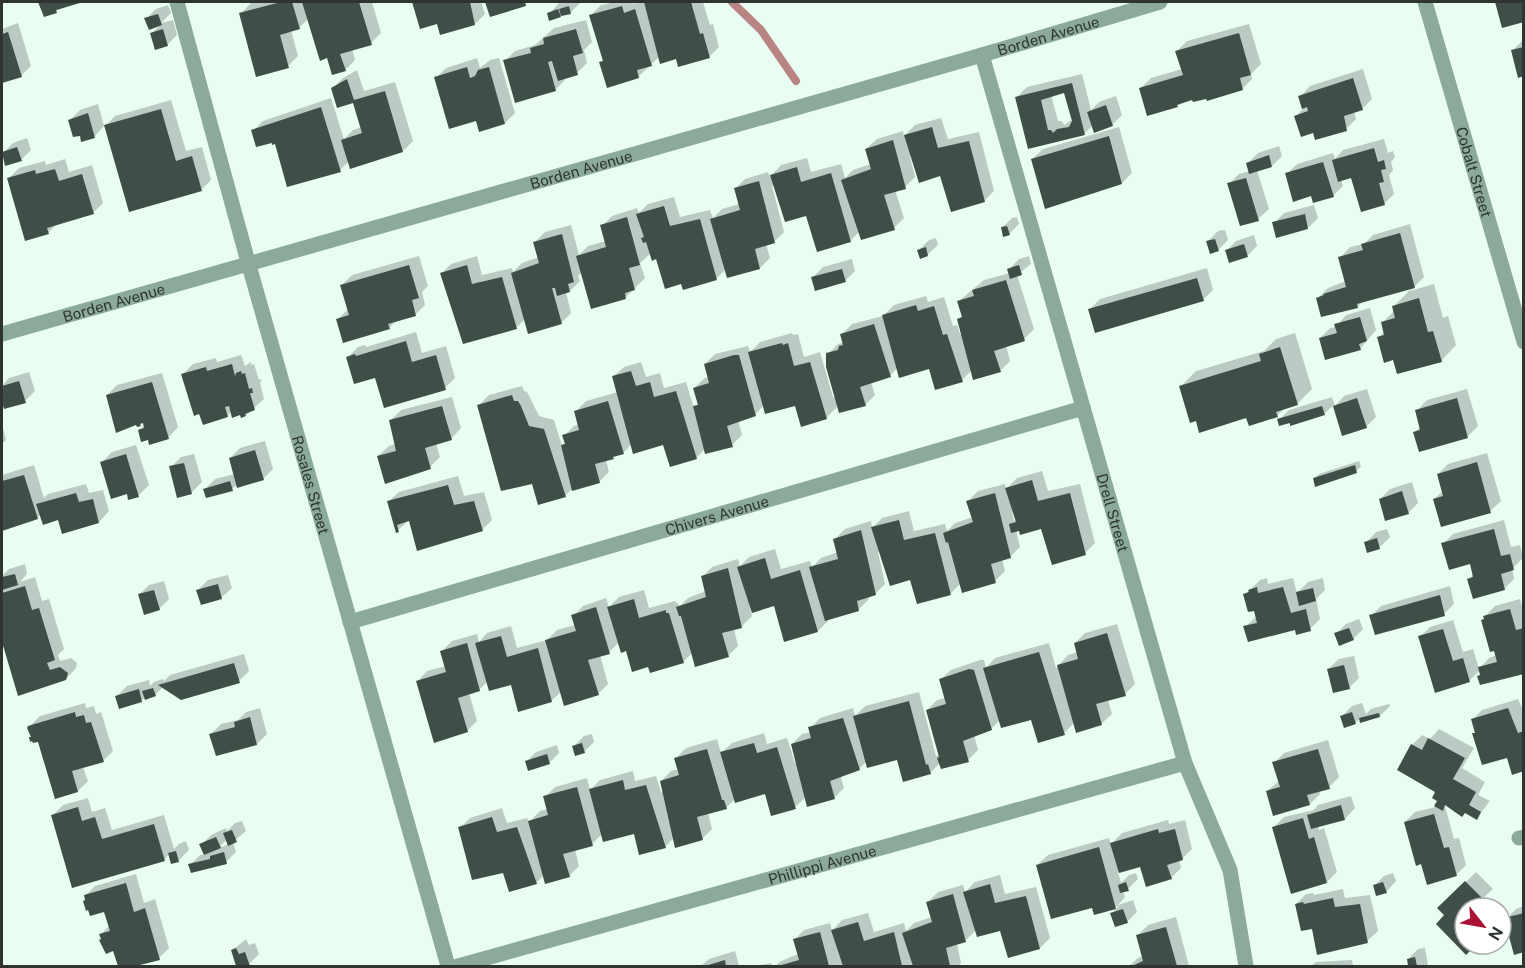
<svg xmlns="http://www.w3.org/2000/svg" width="1525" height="968" viewBox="0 0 1525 968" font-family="'Public Sans',sans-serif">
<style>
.shadow{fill:#0003;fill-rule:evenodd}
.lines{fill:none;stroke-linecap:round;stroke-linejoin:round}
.stream{stroke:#b98584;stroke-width:8}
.building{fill:#3f4e47;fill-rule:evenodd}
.street{stroke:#8baa9b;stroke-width:15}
.labels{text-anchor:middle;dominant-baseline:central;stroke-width:6;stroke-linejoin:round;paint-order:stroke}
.street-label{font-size:15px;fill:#2e3531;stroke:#fff}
</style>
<rect width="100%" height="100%" fill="#eafdf3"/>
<!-- shadow -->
<path class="shadow" d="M41,2H80L45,15Z
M258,2H372L381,33L371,43L352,49L355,60L345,70L328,57L308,19L299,28L291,30L298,56L288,66L241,13L251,3Z
M413,2H481L485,14L475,24L438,22L421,27Z
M487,2H528L525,4L491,15Z
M565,2L580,3L570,13L550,19L549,14L559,3Z
M615,2H633V4L641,2H703L710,25L713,24L719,47L709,57L660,56L638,77L601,62L604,59L591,15L601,5Z
M168,5L171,13L161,23L173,20L177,35L167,45L152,33L162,23L149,28L146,19L156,9Z
M586,20L592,42L584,50L587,63L577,73L564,77L565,80L555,90L505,61L515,51L535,45L554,28Z
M18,23L31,66L21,76L2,82V29Z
M1249,24L1261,64L1251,74L1252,79L1242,89L1193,98L1181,102L1177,106L1141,88L1151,78L1182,69L1177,51L1187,41Z
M1522,41H1524V75L1512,51Z
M477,58L480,68L490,60L499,58L515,113L505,123L477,120L436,78L446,68Z
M1363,69L1372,99L1362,109L1354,111L1356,119L1346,129L1314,131L1296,116L1303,109L1300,97L1310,86Z
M357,70L364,91L395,82L413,141L403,151L349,161L340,170L253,131L263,121L331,98L344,139L353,130L362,127L354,101L333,88L343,78Z
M1082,74L1091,110L1099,102L1116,96L1122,115L1112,125H1093L1084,134L1029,147L1017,97L1027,87ZM1065,91L1073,119L1064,125L1062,121H1058L1051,95Z
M171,100L186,151L202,147L211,180L201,190L105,126L115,116Z
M98,104L104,126L94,137L81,134L70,120L80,110Z
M941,118L948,139L979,132L994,191L984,201L912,156L910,157L915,177L905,187L895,190L904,218L894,228L860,231L850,241L807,214L775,185L772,186L784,232L774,242L766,244L770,258L760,268L728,277L726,269L716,279L682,282L651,253L640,263L645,278L626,297L582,272L578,276L580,281L570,291L566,292L571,313L561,323L525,319L516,328L441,274L451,264L477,256L482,275L512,268L513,272L522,263L539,257L535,242L545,232L571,225L579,255L588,246L606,241L602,226L612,216L637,208L639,213L648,204L674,197L680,217L710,210L713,218L722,209L739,204L735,189L745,179L768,172L770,177L781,165L807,158L811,172L841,164L845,178L853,170L871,164L866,149L877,139L903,131L904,136L915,125Z
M1119,127L1132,173L1122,183L1032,159L1043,149Z
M27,138L31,150L21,160L3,153L13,143Z
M1384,139L1388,153L1393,151L1395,157L1391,162L1393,170L1389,175L1394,194L1384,204L1352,176L1341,180L1343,186L1333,196L1312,195L1287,174L1297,164L1333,153L1335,159L1343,150Z
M1279,146L1282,156L1272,166L1257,170L1269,209L1258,219L1229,184L1239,174L1250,171L1248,163L1258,153Z
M65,159L69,172L92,165L103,203L93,213L58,223L48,233L9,178L19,168L45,161L46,165Z
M1314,205L1318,218L1308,228L1274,223L1284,213Z
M1017,217L1019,224L1009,234L1002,228L1012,218Z
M1410,224L1424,277L1410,291L1434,284L1443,318L1448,316L1456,345L1441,361L1394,359L1379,337L1385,331L1383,322L1395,310L1394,306L1413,287L1363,301L1357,307L1318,298L1328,288L1346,281L1340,258L1350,247L1364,244L1373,235Z
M1225,230L1228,240L1218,250L1208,241L1218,231Z
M1254,235L1257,246L1247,256L1226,251L1236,241Z
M936,238L938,245L927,255L919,250L929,240Z
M419,256L428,286L422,292L425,305L415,315L397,320L389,328L338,319L349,308L342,285L352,275Z
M1029,256L1031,264L1017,275L1034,329L1024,339L1006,345L1010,361L1000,371L972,370L962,380L930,367L897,368L890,376L871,382L875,395L865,405L838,406L826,418L796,404L764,405L755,415L738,420L742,435L732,445L705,449L696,458L664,443L632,444L624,452L606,460L609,472L599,482L573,488L565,496L533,483L479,405L489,395L522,386L524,391L527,392L539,416L554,420L562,446L566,442L564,436L574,426L579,424L576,411L586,401L618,392L613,377L624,367L641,362L646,377L660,373L664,388L686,382L694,408L699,403L694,388L705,378L709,377L705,364L715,354L748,346L750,352L760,342L792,333L793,335L798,334L804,357L820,352L833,397L836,396L828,354L838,344L844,342L842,334L852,324L883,316L894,305L926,296L928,302L944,297L953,326L957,325L960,334H963L959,319L963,315L959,301L984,280L1010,273L1009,269L1019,259Z
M852,259L855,271L845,281L813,277L823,267Z
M1207,268L1213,290L1203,300L1090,309L1100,299Z
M1370,308L1376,330L1360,349L1320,338L1330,328L1336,327L1346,315Z
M416,332L422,353L446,346L455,378L445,388L376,376L348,357L358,347L365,345L366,347Z
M1295,333L1312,389L1297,404L1285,408L1277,416L1197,419L1181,386L1196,371L1264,351L1276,339Z
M241,355L245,366L251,362V365L254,364L259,380L262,379L260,383L264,399L246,415L242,416L232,411L227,416L183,374L193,364L216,358L217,362Z
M29,372L35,391L25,401L5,406L2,409V386L9,378Z
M162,373L178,427L168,438H149L139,430L145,425L144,421L140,425L107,395L117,385Z
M1367,389L1376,417L1366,427L1343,434L1334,405L1324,414L1291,421L1279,420L1289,410L1332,397L1335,406L1344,396Z
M1467,389L1478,426L1468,436L1420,450L1415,432L1421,426L1417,411L1427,400Z
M452,397L461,428L451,439L436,443L440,457L430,467L378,456L389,446L396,444L391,420L401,410Z
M2,424L6,440L2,444Z
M265,441L273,469L263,479L238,484L232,489H205L215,479L235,474L230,458L240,448Z
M136,445L149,485L139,495L129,498L128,492L102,462L112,452Z
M1487,453L1501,501L1490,511L1434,499L1443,491L1438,474L1448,464Z
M194,454L202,482L192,492L178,496L171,467L181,457Z
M1359,461L1361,467L1356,471L1314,479L1319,474Z
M34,465L44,498L48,494L86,484L89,493L103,490L109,511L99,522L63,532L59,518L41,514L37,518L2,529V475Z
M1042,471L1048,491L1080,484L1095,543L1085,553L1042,527L1016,530L1020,547L1010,557L1002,559L1005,571L995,581L961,583L951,593L911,578L880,551L878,552L885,584L875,594L868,596L869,599L859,609L827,619L828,621L818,631L775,604H749L752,616L742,626L734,629L738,646L728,656L693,652L683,662L649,665L619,642L609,652L600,655L608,684L598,694L562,691L551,701L512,683L488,681L479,690L469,693L477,721L467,731L417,682L427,671L446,666L442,651L452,641L477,634L479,642L487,633L511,626L517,648L547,640L557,630L575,625L573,616L583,606L606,598L609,607L619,597L644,590L649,608L675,601L680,606L688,598L706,591L702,577L712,567L738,559L740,566L749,557L775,549L781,569L810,561L812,567L821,558L838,552L835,539L845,529L871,521L872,528L882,518L909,511L914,531L945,524L947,531L955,523L973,517L968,501L978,491L1005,484L1006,489L1017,478ZM1014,510L1017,518L1014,521L1012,511Z
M458,476L464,496L484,492L492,520L482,530L410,519L397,531L388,502L399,492Z
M1412,482L1418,503L1408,513L1380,499L1390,489Z
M1504,520L1511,547L1520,545L1523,558L1512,569L1514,579L1504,589L1469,579L1474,574L1471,562L1443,544L1453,534Z
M1387,529L1390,537L1380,547L1368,551L1366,543L1376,532Z
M25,564L27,574L20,582L35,577L42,601L49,599L64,649L58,655L60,661L71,658L77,663L76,668L66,679L19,694L2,636V576L9,569Z
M228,575L232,588L221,598L198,590L208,580Z
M1267,578L1268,584L1293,578L1297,593L1308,582L1323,578L1325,590L1316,599L1320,619L1310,629L1245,627L1257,616L1255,609L1245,595L1260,580Z
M164,581L169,599L159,609L139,595L149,585Z
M1450,586L1454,604L1444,614L1371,616L1381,606Z
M1520,599L1524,613V672L1479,676L1481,674L1480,670L1469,681L1420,637L1430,627L1453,620L1463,652L1473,649L1479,669L1489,658L1497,655L1485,616L1495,606Z
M1359,619L1363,629L1353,639L1336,634L1346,624Z
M1117,624L1135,684L1125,694L1108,700L1112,714L1101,724L1075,722L1064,733L1032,718L1000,720L991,729L974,735L978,750L968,760L940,763L930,773L898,758L867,761L859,769L840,775L844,788L834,798L806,797L795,807L766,792L735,799L726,808L708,813L712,829L702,839L674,838L665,847L635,832L602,834L592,844L575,849L579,866L569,876L544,875L536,883L504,871L460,828L470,818L502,808L507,823L527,818L529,822L540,811L548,809L545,797L555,787L587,778L590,790L600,780L633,771L635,781L656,776L661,792L664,791L661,781L671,771L679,769L676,758L686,748L717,739L721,753L732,743L764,733L767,744L787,738L795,763H797L792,744L802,734L811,732L810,728L820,718L853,708L855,716L865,706L919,692L936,756L940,755L927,710L937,700L945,698L940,680L951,670L980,660H984L986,668L995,658L1049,643L1056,668L1068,655L1078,652L1075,643L1085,633Z
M244,654L249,671L239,681L164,686L155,695L146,696L142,700L120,707L117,696L127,686L149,680L150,686L154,682L163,679L164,681L170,675Z
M1354,656L1359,678L1349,688L1328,669L1339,659Z
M1518,699L1524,712V770L1508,756L1474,734L1476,732L1472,720L1482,710Z
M85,703L86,708L94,706L96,714L101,712L113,751L103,761L83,767L88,781L78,791L56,797L39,740L29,727L40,716Z
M1362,703L1366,714L1371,709L1389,704L1390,706L1380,716L1361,718L1355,723L1342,716L1352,706Z
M260,708L267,734L257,744L211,734L221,724L238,720L246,712Z
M1439,729L1474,748L1462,768L1485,782L1478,795L1490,801L1477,818L1447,804L1445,806L1454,839L1459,838L1466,865L1456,875L1405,822L1415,812L1435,807L1439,800L1437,792L1399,769L1412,745L1422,735L1430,739Z
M592,734L594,742L584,752L574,746L584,736Z
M1328,740L1339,777L1329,787L1319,790L1320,794L1310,804L1267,791L1279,781L1274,763L1284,753Z
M557,745L559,753L549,763L526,762L536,752Z
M1351,796L1355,808L1345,819L1318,825L1319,830L1324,828L1337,872L1327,882L1274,827L1284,817L1314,810L1318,805Z
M88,798L92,812L105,808L112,830L164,815L174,849L179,844L186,841L189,850L178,861L169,854L164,860L73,886L53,815L63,805Z
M1168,820L1169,824L1185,820L1192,849L1182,859L1179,860L1181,868L1171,878L1141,865L1118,872L1121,883L1129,875L1136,873L1138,879L1128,889L1123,891L1125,897L1118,905L1133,900L1137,912L1127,922L1112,913L1119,906L1095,913L1093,906L1037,865L1048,855L1109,838L1111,844L1122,833Z
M242,821L246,831L233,842L236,852L226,862L190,865L200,855L205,854L201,845L211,835L226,828L227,831L235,823ZM227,839L229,844L219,848Z
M1476,872L1493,889L1482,899L1491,908H1465V944H1475L1466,953L1446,915L1440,908Z
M1393,873L1396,881L1386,892L1374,886L1384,876Z
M136,874L144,903L155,899L169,948L159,958L131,966H119L114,950L102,938L101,934L110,925L105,910L85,896L95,886Z
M1000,875L1005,894L1036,887L1050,938L1040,948L1001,929L976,930L965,941L957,944L961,963L958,966H844L843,964L841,966H775L781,961L798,954L794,940L804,930L830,923L832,931L842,920L868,913L874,932L904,923L906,931L914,923L932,917L928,902L938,892L963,885L965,892L975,882Z
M1343,889L1345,898L1370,895L1378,931L1367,941L1313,927L1296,904L1306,894L1313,893L1314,895Z
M1524,906V950L1506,919L1516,909Z
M1176,917L1189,966H1129L1138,958L1143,956L1138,935L1148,925Z
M246,939L249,945L255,943L259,954L249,964L237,966L233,950Z
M1425,948L1428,965L1426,966H1410L1408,959L1418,949Z
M735,951L739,966H701L709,959Z
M1352,960L1353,966H1311L1316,962Z
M771,963L772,966H756Z"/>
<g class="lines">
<!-- stream -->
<path class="stream" d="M732,2L761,30L796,81"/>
</g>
<!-- building -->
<path class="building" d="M38,2H80V3L56,10L57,13L44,17Z
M281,2H292L300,29L280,35L289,68L256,77L239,13Z
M302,2H359L372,45L340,54L346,71L332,75L327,58L320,61Z
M412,2H470L475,25L440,35L437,24L420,29Z
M485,2H525L526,6L490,17Z
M644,2H691L700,34L703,33L710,58L678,67L676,59L660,64Z
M1495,2H1524V22L1502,28Z
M569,6L571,14L561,16L559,9Z
M622,6L624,13L635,9L652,66L637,70L639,78L607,88L599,62L603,61L589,15Z
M558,9L561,17L549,21L547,13Z
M158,14L162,25L149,30L144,18Z
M163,29L168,46L155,50L150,33Z
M576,29L583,53L573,56L578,75L558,81L552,61L548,62L556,91L515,103L503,60L531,53L530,48L544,44L543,38Z
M8,32L22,77L2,83V34Z
M1239,33L1251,75L1240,78L1243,90L1207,101L1206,99L1193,102L1192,100L1177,105L1178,107L1147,116L1139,88L1183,75L1175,51Z
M1524,47V76L1518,78L1511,50Z
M467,67L470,78L475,76L478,70L489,67L505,124L479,132L476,121L449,129L434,77Z
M1353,78L1363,110L1344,116L1347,131L1315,140L1313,133L1301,137L1294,116L1308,111L1307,107L1302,109L1298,96Z
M347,79L354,100L385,91L403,152L350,169L341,140L362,133L353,103L337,108L331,88Z
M1072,83L1085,135L1028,149L1015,97ZM1064,93L1072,121L1069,127L1057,129L1053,133L1051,130H1048L1041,100Z
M1106,105L1113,126L1094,133L1087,112Z
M321,107L341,172L287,187L275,144L272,145V143L256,147L251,130Z
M161,109L176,161L192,156L202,191L129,212L104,125Z
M88,113L95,138L81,142L80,136L73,137L68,120Z
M932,127L938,148L969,141L985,202L951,212L940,176L919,183L904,135Z
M1109,136L1122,184L1045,209L1031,159Z
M893,140L906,189L884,195L895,230L861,240L841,180L871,169L865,149Z
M17,147L22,161L5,166L2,152Z
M1374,148L1378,162L1384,160L1386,169L1381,170L1384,182L1379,183L1385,205L1361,212L1351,178L1338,182L1332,160Z
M1269,155L1272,167L1249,174L1246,163Z
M1323,162L1334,197L1313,203L1311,196L1293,202L1285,173Z
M797,167L801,182L831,173L851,242L817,252L806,216L785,222L770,175Z
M55,169L59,181L82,174L94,214L47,228L49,234L25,241L7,178L35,170L36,174Z
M1246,178L1259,221L1240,226L1227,183Z
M759,181L775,243L755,249L760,269L727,278L710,219L740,210L734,188Z
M664,206L670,226L700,219L717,280L683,290L681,284L665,289L656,259L652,261L646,242L643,243L641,238L644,237L636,214Z
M1305,214L1308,229L1276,238L1272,222Z
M627,217L640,265L629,268L635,290L625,293L626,299L591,309L576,256L606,247L600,225Z
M1007,226L1010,235L1003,237L1001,227Z
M1400,233L1415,288L1357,304L1358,308L1321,317L1316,298L1324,295L1323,294L1346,287L1338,257L1363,250L1361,244Z
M562,234L574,282L568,284L570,292L557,296L555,288H552L562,324L528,334L511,273L539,263L533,242Z
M1215,239L1219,251L1210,254L1206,241Z
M1244,244L1248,257L1229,263L1225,250Z
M926,247L928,256L920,259L917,250Z
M409,265L419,298L412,300L416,316L388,324L390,329L343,343L336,319L349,315L340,285Z
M467,265L472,284L502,277L517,329L463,344L440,273Z
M1019,265L1022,275L1010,279L1007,269Z
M842,269L846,282L815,291L811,277Z
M1197,278L1204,301L1095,333L1088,309Z
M1006,280L1025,341L994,351L1001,372L973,380L957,319L962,317L957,301L974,296L972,290Z
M1419,298L1428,332L1433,331L1442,362L1397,374L1393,360L1384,363L1377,337L1384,335L1381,322L1395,318L1392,306Z
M916,305L918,311L934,306L943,335L947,334L963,382L935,390L929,369L899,378L882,315Z
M1360,317L1367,341L1359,344L1361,350L1325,360L1319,338L1337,333L1334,324Z
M874,324L891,377L860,387L866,406L839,413L826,367V353L838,350L839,346L843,345L840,334Z
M406,341L412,362L436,355L446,390L384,408L375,378L354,384L346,357L355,354L356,356Z
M782,343L783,345L788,343L794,366L810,362L827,419L801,427L795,406L765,414L748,352Z
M1280,347L1298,405L1276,412L1278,417L1249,426L1246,418L1199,433L1196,421L1190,423L1179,386L1261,361L1259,354Z
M734,355H739L756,416L727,426L733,447L705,454L693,406L698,405L693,388L709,383L704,364Z
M232,364L235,376L236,373L241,371L242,374L245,373L249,389L252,388L253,393H250L255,410L245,414L246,416L241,418L240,415L232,418L229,406L225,407L228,417L203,425L199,414L194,416L181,374L206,367L207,371Z
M631,371L636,386L650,382L654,397L676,391L697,459L670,467L663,445L633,454L612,376Z
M19,381L26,403L4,409L2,401V386Z
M152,382L169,439L149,445L148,440L141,442L138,430L144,428L143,423L140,424L141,426L137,427L136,425L116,433L106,395Z
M512,395L514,401H518L521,406L529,426L544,429L566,497L538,505L532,484L501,491L477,405Z
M1357,398L1367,428L1342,436L1333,406Z
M1457,398L1468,438L1419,452L1413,432L1420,430L1415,410Z
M608,401L624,454L613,457L614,459L595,464L600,483L572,491L561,445L565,444L562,435L579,430L574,411Z
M442,406L452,440L425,448L431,469L385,484L377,456L396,451L389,420Z
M1322,406L1325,415L1290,426V423L1279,426L1277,419Z
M255,450L264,480L237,488L229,458Z
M126,454L139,497L128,500L127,494L111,499L100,462Z
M1477,462L1491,513L1441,527L1433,499L1443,496L1437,474Z
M184,463L192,494L177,498L169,466Z
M1355,465L1357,473L1315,487L1313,478Z
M24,475L38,519L2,531V481Z
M1032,480L1038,501L1070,493L1086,555L1052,565L1041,529L1020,535L1019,531L1011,533L1009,524L1016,522L1005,488Z
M230,481L233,491L206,498L203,489Z
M448,485L454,505L474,501L483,531L417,551L409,521L397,525L399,532L396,533L387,501Z
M1402,491L1409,514L1385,521L1379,499Z
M76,493L79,502L93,499L99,523L62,534L58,520L43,525L36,504Z
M995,493L1011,558L991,564L996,583L962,593L948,542L946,543L943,533L973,522L966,501Z
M899,520L904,540L935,533L951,595L917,604L910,580L890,586L871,527Z
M1494,529L1501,556L1510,554L1514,570L1501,574L1505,590L1473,599L1467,579L1473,577L1470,564L1449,570L1441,543Z
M861,530L876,595L857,601L859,611L825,621L809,567L838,559L833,539Z
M1377,538L1380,549L1367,553L1364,542Z
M765,558L771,579L800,570L818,632L784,642L774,606L752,613L737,567Z
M728,568L742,628L722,633L729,657L695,667L681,616H679L676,607L706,597L701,576Z
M15,574L18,585L2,590V577Z
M218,584L222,599L201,605L196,590Z
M25,586L32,610L39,608L55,660L47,663L50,670L60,667L68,673L66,680L18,696L2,642V593Z
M1257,587L1258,593L1283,587L1291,613L1306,609L1311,631L1296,635L1295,630L1248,642L1243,626L1257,623L1254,611L1248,612L1243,594L1249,592L1248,590Z
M1313,588L1316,601L1299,606L1296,592Z
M154,590L160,610L144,615L138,594Z
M1440,595L1445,616L1375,635L1369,615Z
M634,599L639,618L666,610V613H669L684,663L650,673L648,667L632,672L626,651L621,653L607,607Z
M596,607L610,654L588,660L599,695L564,706L545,640L576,631L571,615Z
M1510,609L1516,630L1524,628V674L1480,685L1477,676L1480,675L1478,667L1497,662L1494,651L1490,652L1481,620L1484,619L1483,616Z
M1349,628L1354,640L1339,646L1334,633Z
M1443,629L1453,661L1463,658L1470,682L1435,693L1418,636Z
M1107,633L1126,696L1096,704L1102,725L1076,733L1057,665L1078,659L1074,643Z
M501,636L507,657L538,648L552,702L518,712L511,685L489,691L475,643Z
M467,643L480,691L458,698L468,732L434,743L416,681L446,672L440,651Z
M1039,652L1065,735L1038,743L1031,720L1001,728L983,668Z
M234,663L240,683L181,700L158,685Z
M1344,665L1350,689L1333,693L1327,669Z
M969,669L974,670L992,730L963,741L969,762L941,769L937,758L939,757L926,710L946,704L939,679Z
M153,688L156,696L145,700L142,691Z
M139,689L142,702L119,709L115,696Z
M909,701L926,765L928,764L931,774L903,782L897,760L867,768L853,716Z
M1508,708L1518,733L1524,731V771L1512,775L1507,758L1482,765L1472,733H1475L1471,719Z
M75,712L76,717L84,715L86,723L91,722L104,762L72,771L78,792L55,799L38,742L33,743L32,741L30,742L29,737H31L27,728L28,726Z
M1352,712L1356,724L1344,728L1340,716Z
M1379,713L1380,717L1360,723L1359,718Z
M250,717L257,745L216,756L209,734L235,727L234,722Z
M843,718L860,770L830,781L835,799L807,807L791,744L811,738L808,727Z
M1428,738L1465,758L1453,779L1476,792L1469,805L1481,812L1477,820L1465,813L1462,817L1445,805L1443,811L1434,806L1437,801L1432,798L1435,792L1397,770L1411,744L1422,750Z
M582,743L585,753L575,756L572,746Z
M754,743L757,753L777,747L796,809L771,816L765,794L735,803L720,752Z
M707,749L722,800H724L727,809L697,817L703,840L675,848L660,781L679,775L674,758Z
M1318,749L1330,789L1307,795L1310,805L1273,816L1266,791L1280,787L1272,762Z
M547,754L550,764L528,771L525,761Z
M623,780L625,790L646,785L666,848L639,855L634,834L603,842L589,789Z
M577,787L593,846L563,854L570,877L545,884L528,821L548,815L543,796Z
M1341,805L1345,820L1311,829L1307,815Z
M78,807L82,821L95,817L102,839L154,824L165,861L72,888L51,815Z
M1434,814L1444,848L1449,847L1457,876L1427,885L1421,864L1416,866L1404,822Z
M492,817L497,832L517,827L537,884L509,892L503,873L472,880L458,827Z
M1303,818L1309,839L1314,837L1327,883L1291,894L1272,827Z
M1158,829L1159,833L1175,829L1183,860L1167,865L1172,879L1146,887L1140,867L1119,873L1110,843Z
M232,830L237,842L228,846L223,833Z
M216,837L221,848L204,855L199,844Z
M1099,847L1116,909L1094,915L1092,908L1051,919L1036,865Z
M176,851L179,862L171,864L168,853Z
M224,852L227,864L191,873L188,864L210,859V856Z
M1465,881L1484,900L1476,908H1465V944H1477L1466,955L1436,924L1444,915L1437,908Z
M1126,882L1129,891L1120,893L1118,885Z
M1383,882L1387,893L1376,896L1373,885Z
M126,883L134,912L145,908L160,960L136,966H118L113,951L106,954L99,940L101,939L99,934L110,931L104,912L90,916L88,910L86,911L83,901L85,900L84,895Z
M990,884L995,903L1026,896L1040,949L1008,958L1000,931L977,937L963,892Z
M953,894L966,942L946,948L950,966H913L902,933L932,922L926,902Z
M1333,898L1335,907L1360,904L1368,943L1317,955L1312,929L1301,931L1295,904L1303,902L1304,904Z
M1123,909L1128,923L1115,927L1110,913Z
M1524,913V952L1514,955L1504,918Z
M858,922L864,941L894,932L902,966H843L831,930Z
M1166,927L1177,966H1132L1143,961L1136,935Z
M820,932L829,966H778L799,960L793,939Z
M236,948L239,954L245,952L250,966H236L231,950Z
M1415,957L1417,966H1408L1407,959Z
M725,960L726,966H705Z"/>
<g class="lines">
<!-- street -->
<g class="street">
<path id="s1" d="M177,2L248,262L448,966"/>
<path id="s2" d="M1425,2L1524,342"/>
<path id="s3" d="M982,55L1185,763L1230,870L1246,966"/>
<path id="s4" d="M2,334L982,55L1160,2"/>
<path id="s5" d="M350,622L1083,408"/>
<path d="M1519,838L1524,837"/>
<path id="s6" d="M458,966L1185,763"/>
</g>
</g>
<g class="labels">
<!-- street labels -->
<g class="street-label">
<text stroke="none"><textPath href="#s4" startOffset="1088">Borden Avenue</textPath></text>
<text stroke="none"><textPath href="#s4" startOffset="602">Borden Avenue</textPath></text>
<text stroke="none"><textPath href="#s2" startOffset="177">Cobalt Street</textPath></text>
<text stroke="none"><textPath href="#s4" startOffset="116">Borden Avenue</textPath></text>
<text stroke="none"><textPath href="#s1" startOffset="501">Rosales Street</textPath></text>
<text stroke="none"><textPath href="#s3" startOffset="476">Drell Street</textPath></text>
<text stroke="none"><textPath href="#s5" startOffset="382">Chivers Avenue</textPath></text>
<text stroke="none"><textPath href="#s6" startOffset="378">Phillippi Avenue</textPath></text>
</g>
</g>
<!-- border -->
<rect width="1525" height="968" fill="none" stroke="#2e3531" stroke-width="6"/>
<!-- north arrow -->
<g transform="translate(1483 926) rotate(121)"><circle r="28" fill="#ffffff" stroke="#abaead" stroke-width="1.5"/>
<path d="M0-4.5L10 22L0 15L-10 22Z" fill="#a91232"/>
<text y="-9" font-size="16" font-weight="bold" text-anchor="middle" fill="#2e3531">N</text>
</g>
</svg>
